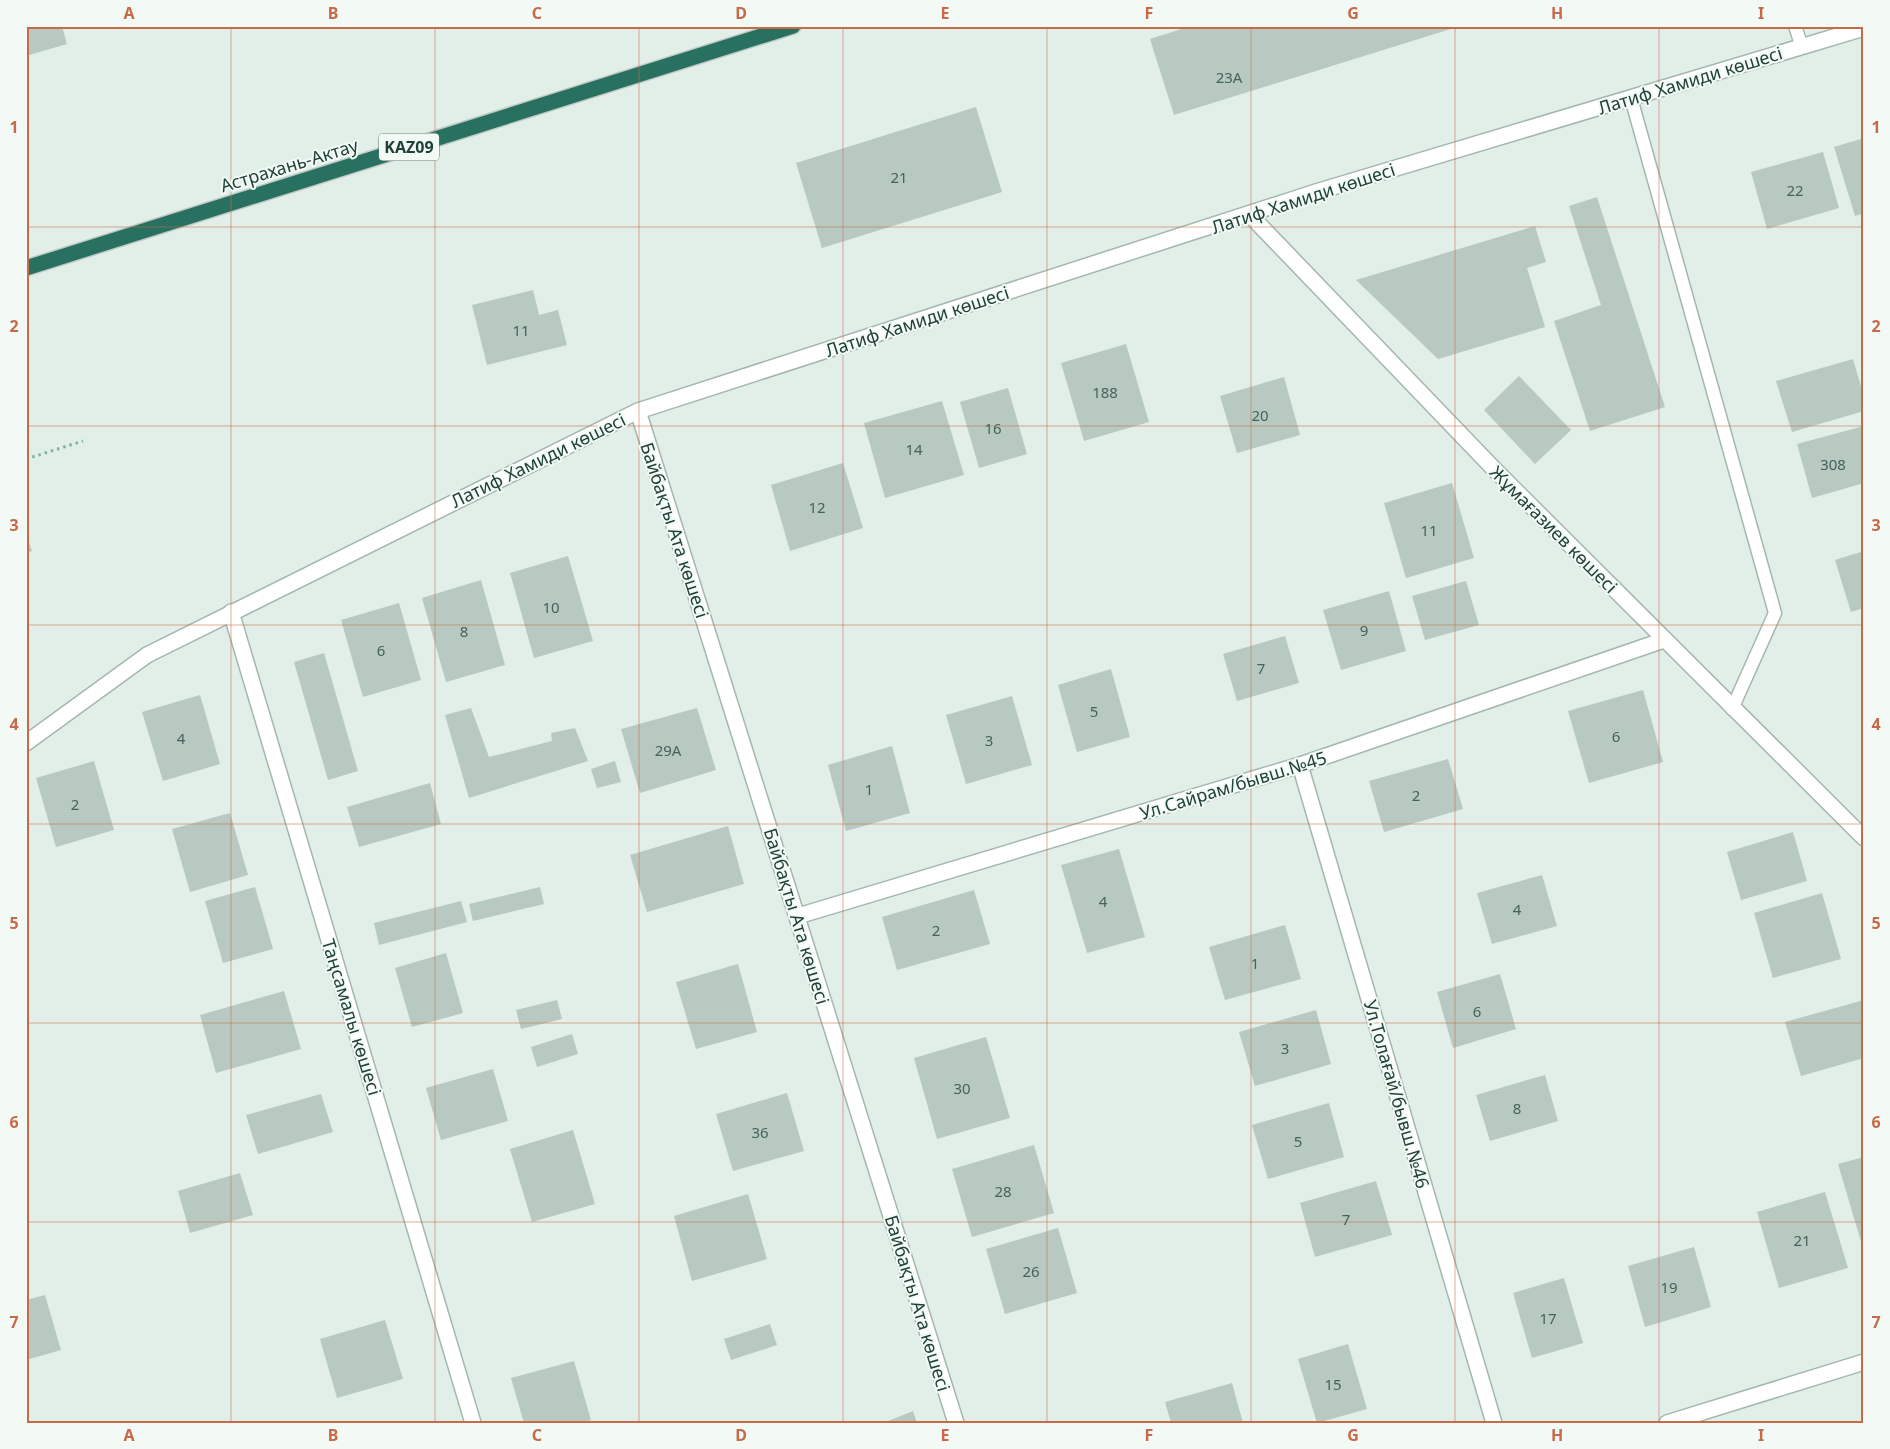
<svg xmlns="http://www.w3.org/2000/svg" width="1890" height="1449" viewBox="0 0 1890 1449" font-family="'Noto Sans',sans-serif">
<style>
.building{fill:#b7c9c1}
.lines{fill:none;stroke-linecap:round;stroke-linejoin:round}
.lane-casing{stroke:#a4b7af;stroke-width:15}
.street-casing{stroke:#a4b7af;stroke-width:18}
.highway-casing{stroke:#c1cac7;stroke-width:18}
.path{stroke:#7fb5a3;stroke-width:3;stroke-dasharray:2.5 4;stroke-linecap:butt}
.lane{stroke:#fff;stroke-width:12}
.street{stroke:#fff;stroke-width:15}
.highway{stroke:#287160;stroke-width:15}
.grid{fill:none;stroke:#c76a49;stroke-width:1;stroke-opacity:0.55}
.labels{text-anchor:middle;dominant-baseline:central;stroke-width:4;stroke-linejoin:round;paint-order:stroke}
.number-label{font-size:15px;fill:#46635a}
.shield{fill:#f3faf6;stroke:#5f7870;stroke-width:1}
.shield-label{font-size:16px;font-weight:bold;fill:#204137}
.street-label{font-size:18px;fill:#204137;stroke:#f3faf6}
.neatline{fill:none;stroke:#c76a49;stroke-width:2}
.grid-label{font-size:16px;text-anchor:middle;font-weight:bold;fill:#c76a49}
</style>
<rect width="100%" height="100%" fill="#e2eee8"/>
<!-- building -->
<path class="building" d="M26,26H62L67,44L26,56Z
M1191,26H1457V27L1174,115L1150,39Z
M976,107L1002,192L822,248L796,163Z
M1864,138V213L1855,216L1834,147Z
M1823,152L1839,208L1767,229L1751,172Z
M1597,197L1665,407L1590,431L1554,321L1601,305L1569,206Z
M1535,226L1546,262L1527,268L1545,327L1438,359L1356,280Z
M533,290L539,315L558,310L567,345L487,365L472,305Z
M1126,344L1149,422L1084,441L1061,363Z
M1853,359L1864,397V411L1792,432L1776,381Z
M1519,376L1571,430L1535,464L1484,410Z
M1284,377L1300,435L1237,453L1220,396Z
M1008,388L1027,454L979,468L960,402Z
M942,401L964,475L885,498L864,423Z
M1864,426V483L1812,498L1797,444Z
M843,463L863,528L790,551L771,485Z
M1452,483L1474,558L1406,578L1384,503Z
M26,533L32,551L26,553Z
M1864,551V608L1851,612L1835,560Z
M568,556L593,641L534,658L510,573Z
M481,580L505,665L446,682L422,598Z
M1466,581L1479,625L1425,640L1412,596Z
M1389,591L1406,651L1341,670L1323,610Z
M399,603L421,680L363,697L341,620Z
M1285,636L1299,683L1237,701L1223,654Z
M324,653L358,771L328,780L294,662Z
M1111,669L1130,737L1077,752L1058,685Z
M1643,690L1663,762L1589,783L1568,711Z
M200,695L220,764L163,781L142,712Z
M1012,696L1032,765L966,784L946,715Z
M471,708L489,757L552,741L551,733L575,728L588,761L469,798L445,715Z
M697,708L716,770L640,793L621,729Z
M892,746L910,813L846,831L828,765Z
M1448,759L1463,809L1384,832L1369,781Z
M94,761L114,830L56,847L36,778Z
M615,761L621,782L597,788L591,769Z
M430,783L441,824L359,847L347,807Z
M230,813L248,875L190,892L172,829Z
M728,826L744,884L647,912L630,855Z
M1793,832L1807,881L1741,900L1727,852Z
M1119,849L1145,937L1087,953L1061,865Z
M1542,875L1557,926L1492,944L1477,893Z
M255,887L273,949L223,963L205,901Z
M540,887L544,904L473,921L469,904Z
M974,890L990,944L897,970L882,917Z
M1822,893L1841,959L1773,978L1754,913Z
M461,901L467,922L379,945L374,923Z
M1285,925L1301,979L1225,1000L1209,947Z
M446,953L463,1013L412,1027L395,968Z
M738,964L757,1032L696,1049L676,982Z
M1500,974L1516,1029L1453,1048L1437,992Z
M284,991L301,1049L216,1073L200,1015Z
M557,1000L562,1019L521,1029L516,1010Z
M1864,1000V1058L1801,1076L1785,1022Z
M1316,1010L1331,1064L1255,1086L1239,1032Z
M572,1034L578,1054L537,1067L531,1047Z
M986,1037L1010,1118L937,1139L914,1058Z
M493,1069L508,1121L441,1140L426,1088Z
M1545,1075L1558,1121L1490,1141L1476,1095Z
M787,1093L804,1151L733,1171L716,1114Z
M321,1094L333,1132L258,1154L246,1115Z
M1329,1103L1344,1157L1268,1179L1252,1125Z
M573,1130L595,1204L532,1222L510,1149Z
M1034,1145L1054,1213L972,1237L952,1169Z
M1864,1157V1244L1862,1245L1838,1164Z
M240,1173L253,1215L190,1233L178,1191Z
M1376,1181L1392,1235L1315,1257L1300,1203Z
M1825,1192L1848,1268L1779,1288L1757,1212Z
M748,1194L767,1259L692,1281L674,1216Z
M1058,1228L1077,1293L1005,1314L986,1249Z
M1694,1247L1711,1307L1645,1327L1628,1266Z
M1564,1278L1583,1343L1532,1358L1513,1293Z
M45,1295L61,1350L26,1360V1300Z
M385,1320L403,1379L337,1398L320,1339Z
M770,1324L777,1345L731,1360L724,1339Z
M1348,1344L1367,1409L1317,1423L1298,1359Z
M574,1361L591,1420L582,1423H524L511,1378Z
M1232,1383L1243,1423H1171L1165,1402Z
M913,1411L917,1423H883Z"/>
<g class="lines">
<defs>
<path id="lane" d="M1795,26L1802,47
M1631,98L1775,613L1732,709"/>
<path id="street" d="M1250,215L1493,468L1864,838
M638,411L956,1423
M231,612L473,1423
M26,743L147,655L638,411L1316,192L1864,28
M1300,765L1494,1423
M798,916L1300,765L1664,640
M1667,1423L1864,1362"/>
<path id="highway" d="M26,268L793,26"/>
</defs>
<!-- lane casing -->
<use href="#lane" class="lane-casing"/>
<!-- street casing -->
<use href="#street" class="street-casing"/>
<!-- highway casing -->
<use href="#highway" class="highway-casing"/>
<!-- path -->
<path class="path" d="M26,459L83,441"/>
<!-- lane -->
<use href="#lane" class="lane"/>
<!-- street -->
<use href="#street" class="street"/>
<!-- highway -->
<use href="#highway" class="highway"/>
</g>
<!-- grid -->
<path class="grid" d="M231,26V1423M435,26V1423M639,26V1423M843,26V1423M1047,26V1423M1251,26V1423M1455,26V1423M1659,26V1423M26,227H1864M26,426H1864M26,625H1864M26,824H1864M26,1023H1864M26,1222H1864"/>
<g class="labels">
<!-- number labels -->
<g class="number-label">
<text x="1229" y="77">23А</text>
<text x="899" y="177">21</text>
<text x="1795" y="190">22</text>
<text x="521" y="330">11</text>
<text x="1105" y="392">188</text>
<text x="1260" y="415">20</text>
<text x="993" y="428">16</text>
<text x="914" y="449">14</text>
<text x="1833" y="464">308</text>
<text x="817" y="507">12</text>
<text x="1429" y="530">11</text>
<text x="551" y="607">10</text>
<text x="1364" y="630">9</text>
<text x="464" y="631">8</text>
<text x="381" y="650">6</text>
<text x="1261" y="668">7</text>
<text x="1094" y="711">5</text>
<text x="1616" y="736">6</text>
<text x="181" y="738">4</text>
<text x="989" y="740">3</text>
<text x="668" y="750">29А</text>
<text x="869" y="789">1</text>
<text x="1416" y="795">2</text>
<text x="75" y="804">2</text>
<text x="1103" y="901">4</text>
<text x="1517" y="909">4</text>
<text x="936" y="930">2</text>
<text x="1255" y="963">1</text>
<text x="1477" y="1011">6</text>
<text x="1285" y="1048">3</text>
<text x="962" y="1088">30</text>
<text x="1517" y="1108">8</text>
<text x="760" y="1132">36</text>
<text x="1298" y="1141">5</text>
<text x="1003" y="1191">28</text>
<text x="1346" y="1219">7</text>
<text x="1802" y="1240">21</text>
<text x="1031" y="1271">26</text>
<text x="1669" y="1287">19</text>
<text x="1548" y="1318">17</text>
<text x="1333" y="1384">15</text>
</g>
<!-- shield labels -->
<rect class="shield" x="379" y="133.5" width="60" height="27" rx="4"/>
<g class="shield-label">
<text x="409" y="147">KAZ09</text>
</g>
<!-- street labels -->
<g class="street-label">
<text transform="translate(1690 80) rotate(-17)">Латиф Хамиди көшесі</text>
<text transform="translate(289 165) rotate(-17)">Астрахань-Актау</text>
<text transform="translate(1303 198) rotate(-18)">Латиф Хамиди көшесі</text>
<text transform="translate(917 321) rotate(-18)">Латиф Хамиди көшесі</text>
<text transform="translate(538 460) rotate(-26)">Латиф Хамиди көшесі</text>
<text transform="translate(1554 529) rotate(45)">Жұмағазиев көшесі</text>
<text transform="translate(675 530) rotate(72)">Байбақты Ата көшесі</text>
<text transform="translate(1233 785) rotate(-17)">Ул.Сайрам/бывш.№45</text>
<text transform="translate(797 916) rotate(73)">Байбақты Ата көшесі</text>
<text transform="translate(352 1017) rotate(73)">Таңсамалы көшесі</text>
<text transform="translate(1397 1094) rotate(74)">Ул.Толағай/бывш.№46</text>
<text transform="translate(918 1303) rotate(73)">Байбақты Ата көшесі</text>
</g>
</g>
<!-- border -->
<rect width="1890" height="1449" fill="none" stroke="#f3faf6" stroke-width="55"/>
<rect x="28" y="28" width="1834" height="1394" class="neatline"/>
<g class="grid-label">
<text x="129" y="19">A</text>
<text x="333" y="19">B</text>
<text x="537" y="19">C</text>
<text x="741" y="19">D</text>
<text x="945" y="19">E</text>
<text x="1149" y="19">F</text>
<text x="1353" y="19">G</text>
<text x="1557" y="19">H</text>
<text x="1761" y="19">I</text>
<text x="14" y="133">1</text>
<text x="1876" y="133">1</text>
<text x="14" y="332">2</text>
<text x="1876" y="332">2</text>
<text x="14" y="531">3</text>
<text x="1876" y="531">3</text>
<text x="14" y="730">4</text>
<text x="1876" y="730">4</text>
<text x="14" y="929">5</text>
<text x="1876" y="929">5</text>
<text x="14" y="1128">6</text>
<text x="1876" y="1128">6</text>
<text x="14" y="1328">7</text>
<text x="1876" y="1328">7</text>
<text x="129" y="1441">A</text>
<text x="333" y="1441">B</text>
<text x="537" y="1441">C</text>
<text x="741" y="1441">D</text>
<text x="945" y="1441">E</text>
<text x="1149" y="1441">F</text>
<text x="1353" y="1441">G</text>
<text x="1557" y="1441">H</text>
<text x="1761" y="1441">I</text>
</g>
</svg>
